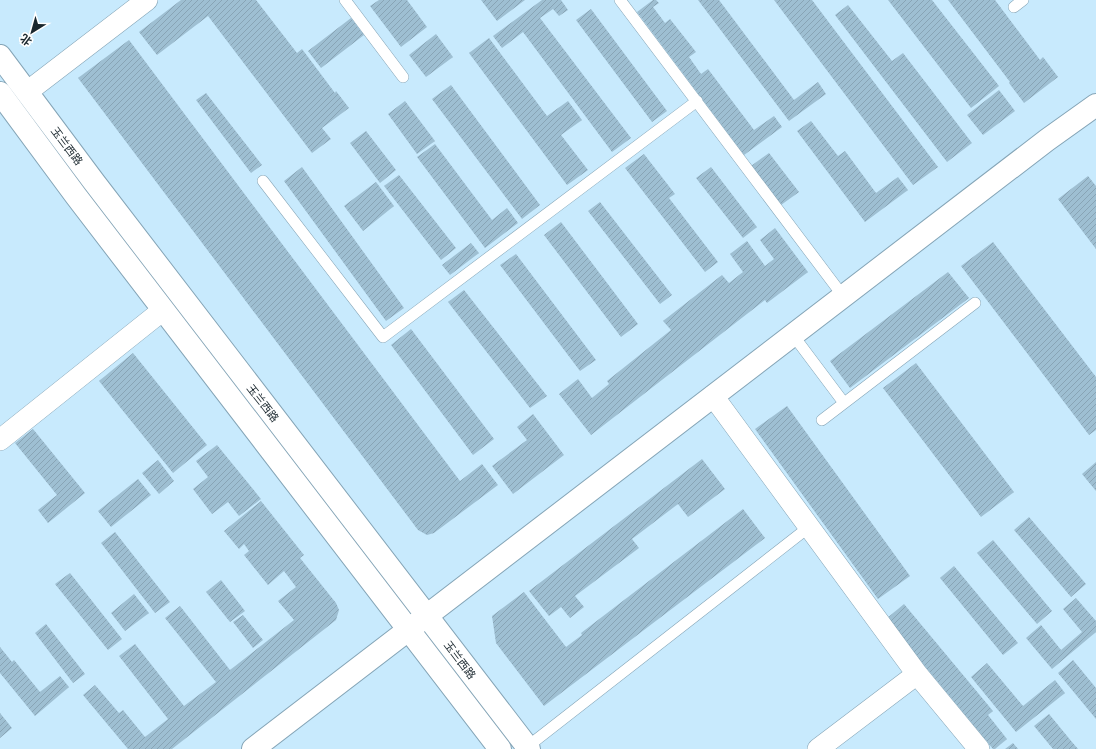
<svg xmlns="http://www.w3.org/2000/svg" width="1096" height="749" viewBox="0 0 1096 749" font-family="Arial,'Noto Sans SC',sans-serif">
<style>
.building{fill:url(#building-hatch)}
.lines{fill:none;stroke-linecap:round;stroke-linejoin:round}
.service-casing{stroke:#85a5b7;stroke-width:12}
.minor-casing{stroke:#85a5b7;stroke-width:22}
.tertiary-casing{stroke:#85a5b7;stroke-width:24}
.trunk-casing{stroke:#85a5b7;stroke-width:24}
.service{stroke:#fff;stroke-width:11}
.minor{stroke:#fff;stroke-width:21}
.tertiary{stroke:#fff;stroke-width:22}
.trunk{stroke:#fff;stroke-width:22}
.labels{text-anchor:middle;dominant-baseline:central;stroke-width:3;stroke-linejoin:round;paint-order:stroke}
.street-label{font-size:11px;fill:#1a272e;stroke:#fff}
</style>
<defs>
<pattern id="building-hatch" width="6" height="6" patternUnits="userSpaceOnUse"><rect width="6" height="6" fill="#9ebfd2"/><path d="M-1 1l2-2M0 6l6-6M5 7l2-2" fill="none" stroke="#88a4b5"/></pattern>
</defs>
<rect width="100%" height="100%" fill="#c8eafd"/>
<!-- building -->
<path class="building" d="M181,0H256L297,53L302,49L335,93L336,91L349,108L322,128L331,139L312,153L208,16L157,55L139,32Z
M379,0H407L427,27L401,47L370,6Z
M481,0H525L497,21Z
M542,0H561L568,10L559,16L553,9L540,18L631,138L612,152L523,32L502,48L493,36Z
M653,0H656L659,3L653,7L665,23L670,19L696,52L689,57L701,74L708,69L754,130L774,116L782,127L744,155L637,12Z
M698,0H719L794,100L818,82L826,94L789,121Z
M774,0H812L938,167L913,185Z
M888,0H932L999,86L971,108Z
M948,0H995L1040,60L1043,57L1058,77L1024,103L1009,83L1010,82Z
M848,5L892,61L903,53L972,143L947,162L835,15Z
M591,9L667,111L652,122L576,20Z
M351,18L364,35L321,68L308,51Z
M436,34L453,57L426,77L409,55Z
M489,38L547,116L568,101L582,120L561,135L588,170L567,185L469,53Z
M129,40L460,481L482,464L498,485L434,533L427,535L418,530L78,78Z
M451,85L540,205L522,219L432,99Z
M999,90L1015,111L983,135L967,115Z
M206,93L262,165L251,173L196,100Z
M405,101L435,141L417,154L388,114Z
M811,121L838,156L845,151L876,193L898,177L908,190L865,222L797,131Z
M366,131L396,170L380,183L350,143Z
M435,144L492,220L507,208L518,223L485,248L417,157Z
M769,153L799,192L781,205L751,166Z
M644,154L675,194L669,198L718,262L705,272L625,168Z
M302,167L404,308L386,321L284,181Z
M711,167L757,227L743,238L696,178Z
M399,175L456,248L441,260L384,186Z
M1088,176L1096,186V249L1058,199Z
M376,182L394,206L363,231L344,206Z
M600,202L672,295L660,304L588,211Z
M561,222L638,324L621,337L544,235Z
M775,228L808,272L767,303L765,300L591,435L559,394L578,379L592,398L609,384L607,381L671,330L663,321L722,275L729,283L743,272L730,254L747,241L765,266L774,259L760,240Z
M993,242L1096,377V430L1089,435L961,266Z
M471,243L479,253L450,275L442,265Z
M516,254L596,360L580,371L500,265Z
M948,272L969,298L850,388L830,361Z
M464,290L547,396L530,408L448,302Z
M411,329L494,439L473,455L391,345Z
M133,353L207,445L173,473L99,381Z
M916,363L1014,492L981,517L883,388Z
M787,406L910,576L878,599L755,429Z
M533,414L564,455L513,494L492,466L527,440L517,427Z
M33,429L85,493L48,523L38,510L57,495L15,443Z
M217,445L261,499L239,516L228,502L212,514L193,489L208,477L196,461Z
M702,459L725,489L688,517L678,504L632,539L639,548L575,596L584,607L570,618L561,607L549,616L529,591Z
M158,460L174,481L159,494L142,473Z
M1096,462V491L1082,474Z
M138,479L151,495L111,527L98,511Z
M261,501L304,555L300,558L336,603L339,610L336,620L172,749H128L83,695L95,685L119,713L123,710L145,737L168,719L119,656L135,644L184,706L216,682L165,618L180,606L230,670L294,620L278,601L296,587L284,571L268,585L244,555L249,551L244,544L239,549L224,531Z
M743,509L765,538L544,706L496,643L492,616L524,592L566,647L582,635L581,633Z
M1029,517L1086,584L1071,597L1014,530Z
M115,532L170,602L155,613L101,543Z
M993,540L1052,611L1037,624L977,553Z
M954,566L1018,643L1003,655L940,578Z
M70,573L122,639L108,650L55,584Z
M221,580L245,611L230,622L206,592Z
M134,594L149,613L125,631L111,613Z
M1076,598L1096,621V632L1052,669L1026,638L1041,625L1061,650L1082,632L1063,609Z
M904,604L993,711L988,715L1007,739L995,749H993L886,619Z
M243,615L263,640L253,648L233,622Z
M46,624L85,674L73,683L35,633Z
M0,647L12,662L14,660L40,692L60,676L69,687L35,716L0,673Z
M1073,660L1096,688V719L1058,673Z
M987,663L1023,706L1055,680L1065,693L1016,732L971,677Z
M0,713L12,728L0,738Z
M1049,714L1072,742L1078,749H1053L1034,726Z
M1013,743L1018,749H1005Z"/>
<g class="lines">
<defs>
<path id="service" d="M345,0L403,77
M620,0L843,296
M1014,7L1023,0
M263,181L383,337L697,101
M793,335L844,403
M822,420L975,303
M527,747L809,527"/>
<path id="minor" d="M27,92L147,0
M713,396L917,674L979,749
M0,440L163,310
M818,749L917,674"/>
<path id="tertiary" d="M253,749L1047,140L1096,105"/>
<path id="trunk" d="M0,56L94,182L529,749
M0,93L76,196L500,749"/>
</defs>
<!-- service casing -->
<use href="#service" class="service-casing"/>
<!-- minor casing -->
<use href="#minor" class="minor-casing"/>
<!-- tertiary casing -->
<use href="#tertiary" class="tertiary-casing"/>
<!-- trunk casing -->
<use href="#trunk" class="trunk-casing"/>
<!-- service -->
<use href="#service" class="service"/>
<!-- minor -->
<use href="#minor" class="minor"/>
<!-- tertiary -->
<use href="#tertiary" class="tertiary"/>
<!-- trunk -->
<use href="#trunk" class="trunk"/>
</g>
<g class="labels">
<!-- street labels -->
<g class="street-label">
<text transform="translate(67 146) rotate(53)">玉兰西路</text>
<text transform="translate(263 403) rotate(52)">玉兰西路</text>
<text transform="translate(460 660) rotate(53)">玉兰西路</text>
</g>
</g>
<!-- north arrow -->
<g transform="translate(32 32) rotate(217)" stroke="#ffffff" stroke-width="3" paint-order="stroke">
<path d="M0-3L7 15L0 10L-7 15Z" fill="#1a272e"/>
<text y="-6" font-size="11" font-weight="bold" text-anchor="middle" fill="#1a272e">北</text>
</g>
</svg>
